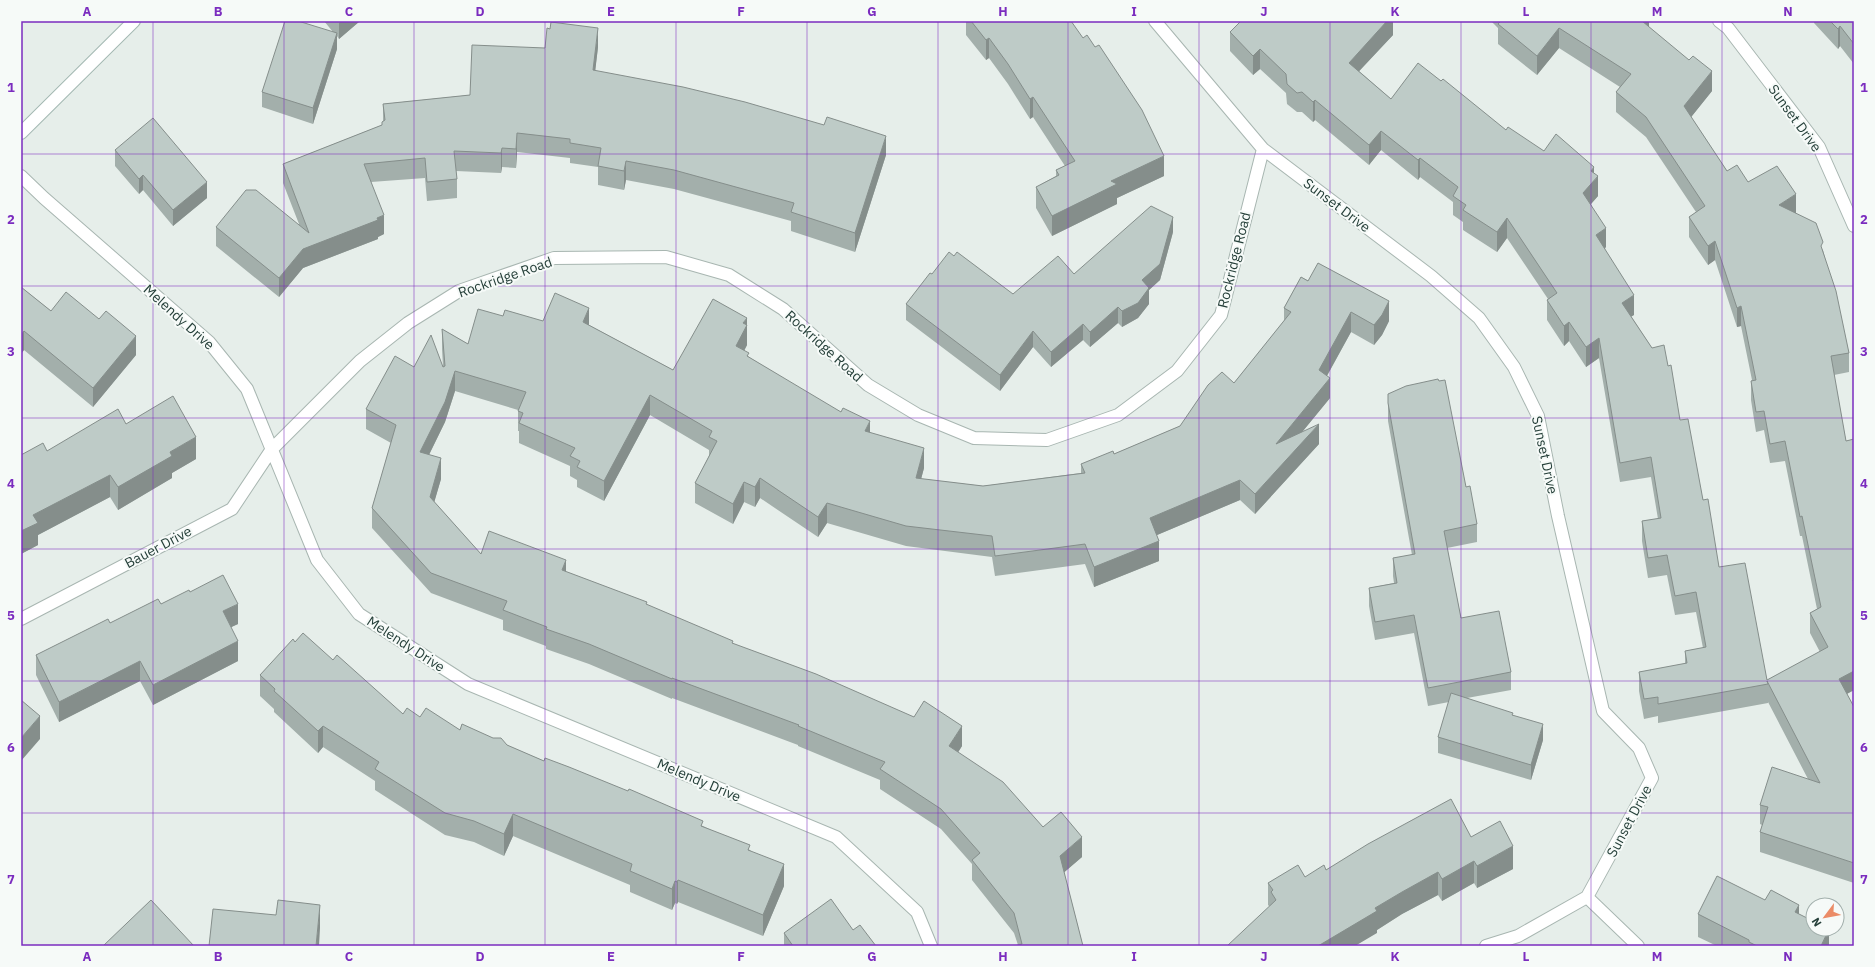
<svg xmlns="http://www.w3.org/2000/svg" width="1875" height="967" viewBox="0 0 1875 967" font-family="'IBM Plex Sans',sans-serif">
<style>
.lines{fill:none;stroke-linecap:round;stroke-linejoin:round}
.street-casing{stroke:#a8b6b1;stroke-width:14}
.secondary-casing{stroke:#a4b9b3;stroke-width:14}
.street{stroke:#fff;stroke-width:12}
.secondary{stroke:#fff;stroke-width:12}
.wall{fill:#a3afab}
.shaded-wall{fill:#858e8b}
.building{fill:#becbc7;stroke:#858e8b}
.grid{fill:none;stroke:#7b2cbf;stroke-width:1;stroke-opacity:0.55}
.labels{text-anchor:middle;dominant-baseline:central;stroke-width:4;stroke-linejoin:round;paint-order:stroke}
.street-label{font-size:14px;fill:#253f39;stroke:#f6faf8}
.neatline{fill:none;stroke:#7b2cbf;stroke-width:1.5}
.grid-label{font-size:13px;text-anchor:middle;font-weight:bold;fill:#7b2cbf}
</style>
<rect width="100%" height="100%" fill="#e6eeea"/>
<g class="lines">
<defs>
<path id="street" d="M1155,21L1263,149L1431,276L1479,318L1514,367L1538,416L1558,516L1603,711L1639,748L1652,778L1587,897L1518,936L1486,946
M1719,21L1728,28L1819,147L1854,226
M21,176L44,198L209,342L247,389L317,560L359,614L468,684L836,837L917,912L931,946
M21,619L232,509L272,449L360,361L408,323L459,291L554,258L666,257L729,275L783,309L868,385L918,415L974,438L1047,440L1118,415L1177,371L1221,315L1263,149
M1587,897L1638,946"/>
<path id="secondary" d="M21,133L134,21"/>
</defs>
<!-- street casing -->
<use href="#street" class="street-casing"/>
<!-- secondary casing -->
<use href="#secondary" class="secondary-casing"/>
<!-- street -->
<use href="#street" class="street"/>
<!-- secondary -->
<use href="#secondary" class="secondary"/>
</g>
<!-- wall -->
<path class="wall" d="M324,21H360L339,39L337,36V49L313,124L262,107V92L333,32Z
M966,21H1071L1164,176L1117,198V204L1052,236L1036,208V187L1056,176V170L1065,166L1033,117L1030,119L1008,84L989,58L986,60L966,35Z
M1393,21V35L1359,71L1391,99L1506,130L1544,151L1594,173L1598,196L1591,204L1606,247L1605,249L1634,315L1631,316L1652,348L1668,366L1680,420L1703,500L1719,567L1767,680L1820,652L1810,633V613L1817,609L1802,536H1800L1785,461L1770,463L1764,430L1756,432L1751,400V381L1752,380L1741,326L1737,327L1715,260L1708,265L1689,237V217L1696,212L1646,137L1616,112V92L1620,87L1559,48L1537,75L1498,44V28L1491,21H1649V27L1712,91L1691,117L1727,171L1748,182L1796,213L1823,250L1849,353V372L1834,375L1846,441L1854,439V690L1847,694L1854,707V883L1760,852V832L1762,825L1760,824V805L1808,779L1768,702V703L1658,723V716L1644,719L1639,691V672L1685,664V651L1703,648L1696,612L1675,615L1667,575L1648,578L1642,541V521L1658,519L1651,477L1620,482L1599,358L1586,367L1569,341L1564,346L1547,320V300L1548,299L1507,238L1497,252L1463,230V222L1453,215V202L1420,177L1418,180L1381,150L1369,165L1315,120L1313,122L1302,112H1297L1287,104L1286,93L1260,69L1253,75L1230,51V32Z
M1814,21H1854V64L1840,46L1838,49L1814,23Z
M598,47L595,71L886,155L855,252L791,231V221L674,189L626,180L624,190L598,185V167L570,163V158L517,152L516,168L502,167L501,173L456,171L457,179V198L427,201L425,178L371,182L384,234L378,237V239L303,268L279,297L216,246V227L299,224L283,183V164L382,125V122L383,121V104L470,95L545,48Z
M115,150L207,198L173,226L143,190L139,194L115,166Z
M1173,232L1160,280L1149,290V304L1138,318L1122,327L1118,323L1090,347L1083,340L1051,367L1033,347L1000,391L906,320V304L932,274L1013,294L1074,274Z
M1301,277L1389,321L1382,335L1374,345L1351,332L1327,376L1330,398L1302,432L1319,444L1255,514L1240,500L1157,535L1159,561L1094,587L1085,564L995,576L992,557L906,546L827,523L818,537L760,498L755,507L744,502L733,524L695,503V483L709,456V450L650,415L604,501L577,487V480L570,476V466L519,443V431H518V410L455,391L445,422L429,455L441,479L434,502L481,554L566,572L647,605L962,746L958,752L1043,827L1082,857L1064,872L1083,946L1018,945L1014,933L972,880V864L941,829L880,789V780L798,746V745L672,698V699L589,664L546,649V646L503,630V620L431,593L372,528V508L391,443L366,429V409L414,367L443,366L442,349V329L468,344L503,316L543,321L589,325L673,370L747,325V345L744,351L749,357L870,432L924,468L921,479L983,486L1081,473V464L1114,454L1180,426L1234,383L1284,321V308Z
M21,287L51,311L136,355L93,407L24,350L21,354Z
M1388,394L1466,487L1477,524V542L1447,548L1461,618L1511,672V690L1467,698L1513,715L1543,740L1531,780L1438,753V737L1449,702L1428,706L1414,633L1375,640L1369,606V588L1394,583L1393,576V558L1412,555L1388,421Z
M126,424L196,459L172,473V478L118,510L110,497L38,535V545L21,554V455L47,451Z
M190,592L238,624L231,627L238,661L153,705L140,681L59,722L36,675V655L110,623L161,604Z
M295,642L333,660L403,714L420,717L460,730L507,745L544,761L703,826L750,850L784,886L763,936L678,902L677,904L675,903L672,910L630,892V885L513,836L504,856L474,842L445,835L375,790V781L323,747L318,753L274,712V709L260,696V675Z
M1471,837L1513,869L1477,888L1474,883L1442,901L1438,895L1402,914L1377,930V933L1269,906L1268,905V883L1305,877L1326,870Z
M1765,900L1799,914L1829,946H1717L1698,937V914Z
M853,930L876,946H784V933Z"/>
<!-- shaded-wall -->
<path class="shaded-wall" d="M341,21H360L339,39V23Z
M1387,21H1393V35L1349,82V63Z
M1641,21H1649V26L1641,40Z
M1840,26V46L1838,49V29Z
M598,28V47L593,90V70Z
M1559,28V48L1537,75V56Z
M337,33V49L313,124V108Z
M989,38V58L986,60V40Z
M1260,49V69L1253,75V56Z
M1712,71V91L1684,126V106Z
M1033,97V117L1030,119V99Z
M1315,100V120L1313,122V102Z
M1381,131V150L1369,165V145Z
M517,133V152L516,168V149Z
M886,136V155L855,252V233Z
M502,148V167L501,173V153Z
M1164,156V176L1117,198V204L1052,236V216L1111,181Z
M1420,158V177L1418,180V160Z
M626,161V180L624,190V171Z
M1594,167V181L1598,176V196L1583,213V193L1591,171Z
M143,175V190L139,194V179Z
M207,182V198L173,226V210Z
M1796,194V214L1779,205Z
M384,215V234L378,237V239L303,268L279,297V278L303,249Z
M1173,217V232L1160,280L1149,290V304L1138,318L1122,327V311L1142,280Z
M1507,218V238L1497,252V232Z
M1606,228V247L1596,254V235Z
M1715,241V260L1708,265V246Z
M1634,295V315L1622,322V303Z
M1389,301V321L1382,335L1374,345V325Z
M1741,306V326L1737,327V308Z
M1118,307V323L1090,347V332Z
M589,308V328L583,322Z
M1351,312V332L1319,390V370Z
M747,318V345L736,366V346L743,323Z
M1569,322V341L1564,346V326Z
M1083,324V340L1051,367V352Z
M24,331V350L21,354V335Z
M1033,331V347L1000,391V375Z
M136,336V355L93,407V388Z
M1599,338V358L1586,367V347Z
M455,371V391L445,422L420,473V452Z
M1330,378V398L1276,464V444Z
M650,395V415L604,501V481Z
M870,421V441L865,431Z
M1319,424V444L1255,514V494Z
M196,437V459L172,473V478L118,510V487L170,452Z
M924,448V468L916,498V478Z
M441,458V479L430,517V497Z
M110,475V497L38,535V545L21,554V531L33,515Z
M760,478V498L755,507V487Z
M1240,480V500L1150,538V518Z
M744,482V502L733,524V504Z
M827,503V523L818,537V517Z
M1159,541V561L1094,587V567Z
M566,560V581L562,570Z
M238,604V624L223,631V611Z
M238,641V661L153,705V685Z
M140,661V681L59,722V702Z
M1854,671V690L1839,698V679Z
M40,716V739L21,761V738Z
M1543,724V740L1531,780V765Z
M323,726V747L318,753V731Z
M962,726V746L949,767V746Z
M513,814V836L504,856V834Z
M1082,837V857L1060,876V856Z
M1513,846V869L1477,888V866Z
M1474,861V883L1442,901V879Z
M784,864V886L763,936V915Z
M1438,872V895L1402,914L1377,930V933L1355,946H1318L1375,908L1402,892Z
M678,880V902L677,904V882Z
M675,881V903L672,910V889Z
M320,905V928L319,946H316Z
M1799,905V927L1795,912Z
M1829,929V946H1821Z"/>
<!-- building -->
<path class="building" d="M285,21H298L337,33L313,108L262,92Z
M971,21H1071L1083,38L1087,35L1095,47L1099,45L1142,110L1164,156L1111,181L1117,184L1052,216L1036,187L1059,175L1056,170L1075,161L1033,97L1030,99L1008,64L989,38L986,40Z
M1241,21H1387L1349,63L1391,99L1418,63L1441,81L1443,79L1506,130L1508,127L1544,151L1556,134L1594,167L1591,171L1598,176L1583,193L1606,228L1596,235L1634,295L1622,303L1652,348L1664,345L1668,366L1671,365L1680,420L1688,419L1703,500L1708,499L1719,567L1745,563L1767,680L1828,647L1810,613L1821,607L1802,516L1800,517L1785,441L1770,444L1764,411L1756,412L1751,381L1756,380L1741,306L1737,308L1715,241L1708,246L1689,217L1705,206L1646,117L1616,92L1631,74L1559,28L1537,56L1498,24L1501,21H1642L1689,60L1693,56L1712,71L1684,106L1727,171L1737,165L1748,182L1777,166L1796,194L1779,205L1816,223L1823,242L1821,246L1836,291L1849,353L1831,356L1846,441L1854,439V580H1853L1854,582V671L1839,679L1854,707V863L1760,832L1768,807L1760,805L1772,767L1820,783L1767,681L1768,684L1658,704V697L1644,699L1639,672L1687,663L1685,651L1706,647L1696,592L1675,596L1667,555L1648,558L1642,521L1661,518L1651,457L1620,463L1599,338L1586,347L1569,322L1564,326L1547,300L1557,293L1507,218L1497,232L1463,210L1466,205L1453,196L1458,187L1420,158L1418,160L1381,131L1369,145L1315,100L1313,102L1302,92L1297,93L1287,84L1286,74L1260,49L1253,56L1230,32Z
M1830,21H1854V44L1840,26L1838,29Z
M551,22L598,28L593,70L683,87L745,102L824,125L827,117L886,136L855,233L791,212L794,203L674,170L626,161L624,171L598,166L601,148L570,143V139L517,133L516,149L502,148L501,153L454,151L457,179L427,182L425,158L364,164L384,215L377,218L378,220L303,249L279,278L216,227L246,190H256L309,233L283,164L382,125V122L385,120L383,104L470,95L472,45L545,48L547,28L550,29Z
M153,118L207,182L173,210L143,175L139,179L115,150Z
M1151,206L1173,217L1160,264L1142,280L1149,288L1138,303L1122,311L1118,307L1090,332L1083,324L1051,352L1033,331L1000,375L906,304L930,273L932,274L949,252L954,256L957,252L1013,294L1058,256L1074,274Z
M1318,263L1389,301L1382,315L1374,325L1351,312L1319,370L1330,378L1276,444L1319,424L1255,494L1240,480L1150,518L1159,541L1094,567L1085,544L995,556L992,536L906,526L827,503L818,517L760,478L755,487L744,482L733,504L695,483L717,441L709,437L712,431L650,395L604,481L577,467L580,461L570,456L575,448L519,423L523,413L518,411L526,392L455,371L445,402L420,452L441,458L430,497L481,554L489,531L566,560L562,570L647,602L646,604L733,641L732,643L816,674L914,717L924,701L962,726L949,746L1003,782L1043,827L1061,812L1082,837L1060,856L1083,946H1014L1022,944L1014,913L972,860L980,853L941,809L880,769L885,762L798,726L799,725L672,678V679L589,644L546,629L547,627L503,610L507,601L431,573L372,508L396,425L366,409L395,356L414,367L431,335L443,367L445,366L442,329L468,344L478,309L503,316L505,310L543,321L555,293L589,308L583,322L673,370L713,299L747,318L743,323L747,325L736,346L749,353L747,356L841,412L843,408L870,421L865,431L924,448L916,478L983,486L1085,473L1081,464L1113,451L1114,454L1180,426L1208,385L1222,372L1234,383L1291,312L1284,308L1301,277L1308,281Z
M21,287L51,311L66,292L99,319L106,311L136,336L93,388L24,331L21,335Z
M1438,379L1439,381L1445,380L1466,487L1470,486L1477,524L1444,531L1461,618L1499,611L1511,672L1428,688L1414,615L1375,622L1369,588L1397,583L1393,558L1415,554L1388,403V394L1406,386Z
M173,396L196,437L170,452L172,456L118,487L110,475L33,515L38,523L21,531V455L43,443L47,451L118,409L126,424Z
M223,575L238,604L223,611L238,641L153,685L140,661L59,702L36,655L108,619L110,623L158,599L161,604L189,590L190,592Z
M303,633L333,660L337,655L403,714L407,708L420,717L426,708L460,730L462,724L493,738H501L507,745L544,761L545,758L569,767L628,791L629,789L703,821L701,826L750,845L748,850L784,864L763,915L678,880L677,882L675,881L672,889L630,871L632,864L513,814L504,834L474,821L445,813L375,769L379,762L323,726L318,731L274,691L275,689L260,675L293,639L295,642Z
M1451,693L1513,713L1512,715L1543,724L1531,765L1438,737Z
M21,700L40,716L21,738Z
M1451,799L1471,837L1500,821L1513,846L1477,866L1474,861L1442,879L1438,872L1402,892L1375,908L1377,911L1318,946H1227L1276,900L1271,892L1273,890L1268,883L1298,865L1305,877L1324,865L1326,870L1368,844Z
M1717,876L1765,900L1771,890L1799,905L1795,912L1813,921V929H1829L1821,946H1757L1749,942V940L1698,914Z
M831,899L853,930L860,925L876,946H793L784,933Z
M151,900L194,946H103Z
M278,900L320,905L316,946H209L213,909L276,915Z"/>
<!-- grid -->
<path class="grid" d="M153,21V946M284,21V946M414,21V946M545,21V946M676,21V946M807,21V946M938,21V946M1068,21V946M1199,21V946M1330,21V946M1461,21V946M1591,21V946M1722,21V946M21,154H1854M21,286H1854M21,418H1854M21,549H1854M21,681H1854M21,813H1854"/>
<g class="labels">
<!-- street labels -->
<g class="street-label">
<text transform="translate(1795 118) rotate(54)">Sunset Drive</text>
<text transform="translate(1337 205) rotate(37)">Sunset Drive</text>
<text transform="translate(1234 260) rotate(-76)">Rockridge Road</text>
<text transform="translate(505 277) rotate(-19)">Rockridge Road</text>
<text transform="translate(179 317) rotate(42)">Melendy Drive</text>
<text transform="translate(824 346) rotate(42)">Rockridge Road</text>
<text transform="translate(1545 455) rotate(78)">Sunset Drive</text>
<text transform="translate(158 547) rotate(-28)">Bauer Drive</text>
<text transform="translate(406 644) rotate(33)">Melendy Drive</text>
<text transform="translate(699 780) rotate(23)">Melendy Drive</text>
<text transform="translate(1629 821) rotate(-62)">Sunset Drive</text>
</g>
</g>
<!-- border -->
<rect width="1875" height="967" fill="none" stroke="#f6faf8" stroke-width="44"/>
<!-- north arrow -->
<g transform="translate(1825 917) rotate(238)"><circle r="19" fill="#f6faf8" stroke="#a2afac"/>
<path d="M0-3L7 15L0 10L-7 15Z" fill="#eb8c67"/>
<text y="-6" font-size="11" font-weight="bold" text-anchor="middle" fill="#253f39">N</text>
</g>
<rect x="22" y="22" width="1831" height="923" class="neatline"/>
<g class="grid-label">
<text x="87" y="16">A</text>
<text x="218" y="16">B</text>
<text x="349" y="16">C</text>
<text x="480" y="16">D</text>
<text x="611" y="16">E</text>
<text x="741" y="16">F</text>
<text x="872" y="16">G</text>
<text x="1003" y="16">H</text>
<text x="1134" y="16">I</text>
<text x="1264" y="16">J</text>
<text x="1395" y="16">K</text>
<text x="1526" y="16">L</text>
<text x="1657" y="16">M</text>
<text x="1788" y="16">N</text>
<text x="11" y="92">1</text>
<text x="1864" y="92">1</text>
<text x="11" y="224">2</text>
<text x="1864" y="224">2</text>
<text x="11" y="356">3</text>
<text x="1864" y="356">3</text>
<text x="11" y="488">4</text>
<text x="1864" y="488">4</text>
<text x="11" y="620">5</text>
<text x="1864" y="620">5</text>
<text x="11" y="752">6</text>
<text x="1864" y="752">6</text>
<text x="11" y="884">7</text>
<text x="1864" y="884">7</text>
<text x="87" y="961">A</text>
<text x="218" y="961">B</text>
<text x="349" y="961">C</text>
<text x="480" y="961">D</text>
<text x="611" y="961">E</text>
<text x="741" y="961">F</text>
<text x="872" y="961">G</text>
<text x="1003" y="961">H</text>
<text x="1134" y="961">I</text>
<text x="1264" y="961">J</text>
<text x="1395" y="961">K</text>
<text x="1526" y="961">L</text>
<text x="1657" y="961">M</text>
<text x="1788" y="961">N</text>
</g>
</svg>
